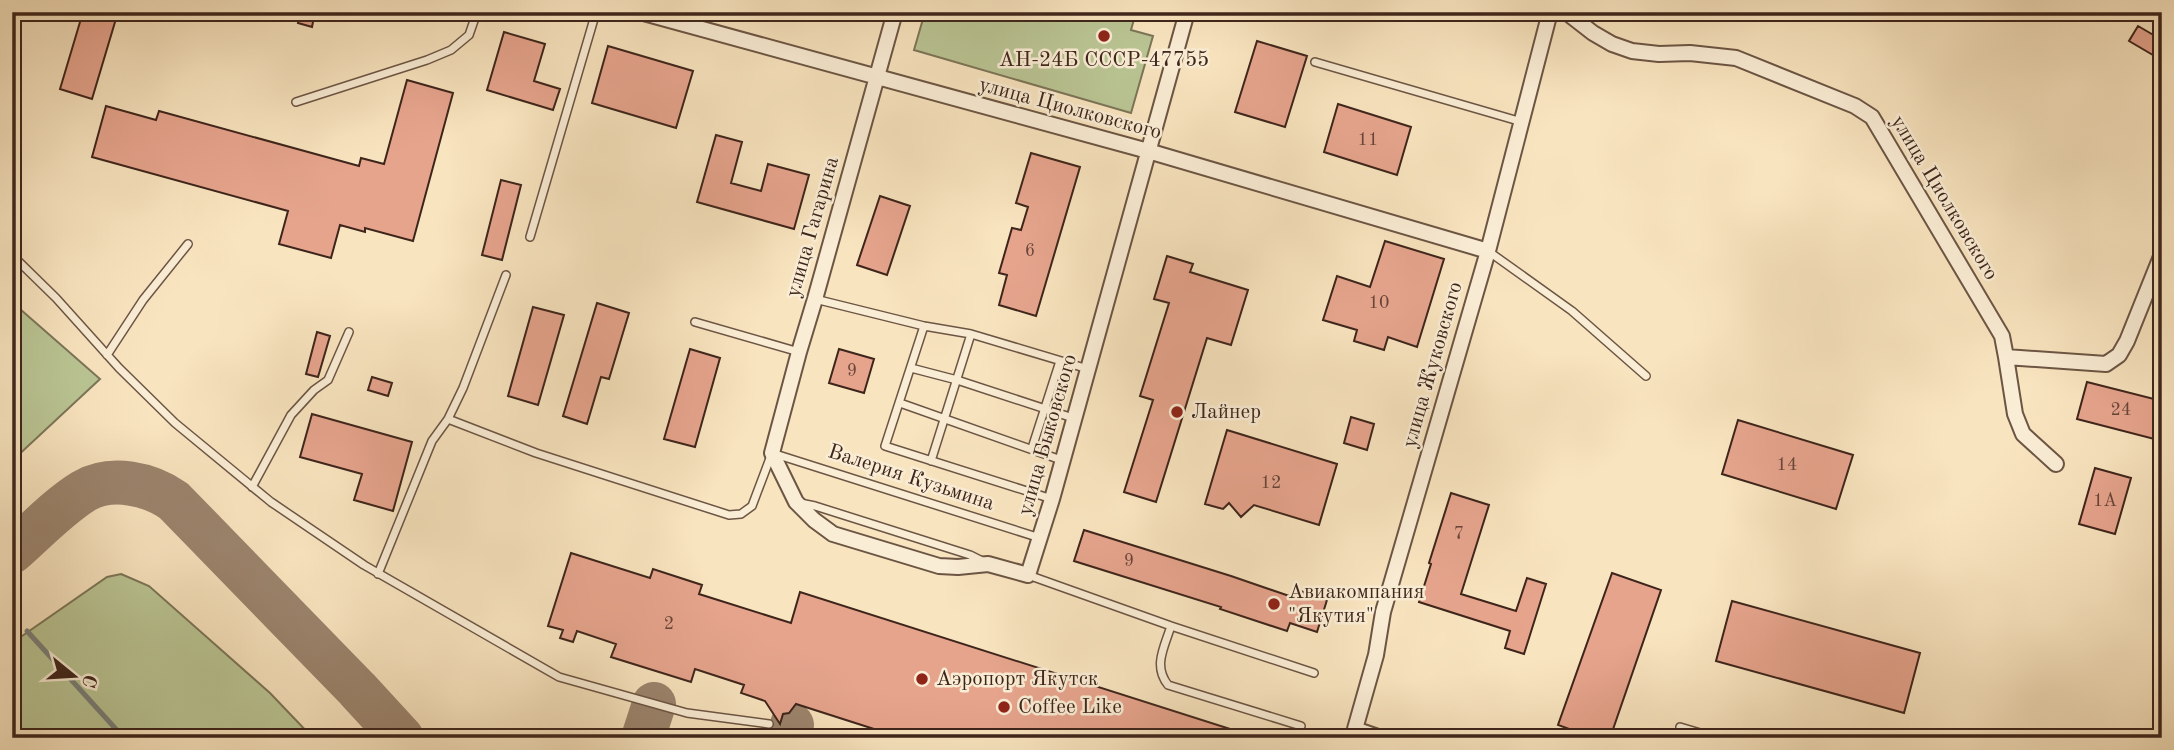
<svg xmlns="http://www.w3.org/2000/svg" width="2174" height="750" viewBox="0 0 2174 750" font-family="'Old Standard TT',serif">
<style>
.green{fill:#bac594;stroke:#7c7558;stroke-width:2}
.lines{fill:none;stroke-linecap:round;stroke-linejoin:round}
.stream{stroke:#79807b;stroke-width:5}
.taxiway{stroke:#9b846d;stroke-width:44}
.building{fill:#e6a48d;stroke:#3e251b;stroke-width:2}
.lane-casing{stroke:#6c5544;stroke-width:10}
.street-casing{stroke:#6c5544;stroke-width:18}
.lane{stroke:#faedd5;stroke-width:7}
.street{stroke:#faedd5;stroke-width:14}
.poi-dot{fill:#8f2418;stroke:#faedd5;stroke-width:2.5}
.labels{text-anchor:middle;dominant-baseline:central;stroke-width:5;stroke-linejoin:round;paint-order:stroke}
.number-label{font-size:18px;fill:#684538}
.poi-label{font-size:21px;fill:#3e251b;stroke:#faedd5;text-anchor:start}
.street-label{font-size:21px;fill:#3e251b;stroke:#faedd5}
</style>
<rect width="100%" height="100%" fill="#f8e4bf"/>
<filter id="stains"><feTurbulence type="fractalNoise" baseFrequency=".00286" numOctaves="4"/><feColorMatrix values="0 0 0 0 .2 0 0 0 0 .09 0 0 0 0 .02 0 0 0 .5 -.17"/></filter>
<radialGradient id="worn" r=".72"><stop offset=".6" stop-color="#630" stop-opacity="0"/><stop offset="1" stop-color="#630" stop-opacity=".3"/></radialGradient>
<!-- green -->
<path class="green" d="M925,12H1136L1131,30L1153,36L1131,113L914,50Z
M12,302L100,379L12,461Z
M121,574L149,586L270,693L313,738H12V643L107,577Z"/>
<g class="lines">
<!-- stream -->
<path class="stream" d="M27,631L124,738"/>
<!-- taxiway -->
<path class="taxiway" d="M12,552C35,532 58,507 84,491C112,475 150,484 174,501L357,689L402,738
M643,738L654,704
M788,738L792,725"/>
</g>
<!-- building -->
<path class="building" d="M83,12H118L92,99L60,89Z
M300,12H315L312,27L298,23Z
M2138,26L2162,40V52L2158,58L2129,41Z
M504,32L545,44L534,81L560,89L553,110L487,90Z
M1257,41L1307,56L1285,127L1235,112Z
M608,46L693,71L676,128L592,103Z
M407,80L453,93L413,241L365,228V232L340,225L331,258L279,244L288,211L92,157L106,106L156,120L159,111L359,166L361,158L384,164Z
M1338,104L1411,127L1397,175L1324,152Z
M716,135L742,142L731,183L761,191L768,164L809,175L794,229L697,202Z
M1031,153L1080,167L1036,316L999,305L1007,275L999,273L1012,228L1021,230L1028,207L1016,203Z
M501,180L521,185L502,260L482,255Z
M880,196L910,206L887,275L857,265Z
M1385,241L1444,259L1417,347L1388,337L1384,350L1354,341L1357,330L1323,320L1337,276L1370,287Z
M1167,256L1193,264L1190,272L1248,290L1231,345L1207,338L1156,502L1124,492L1153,400L1140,396L1169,303L1154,299Z
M597,303L629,313L609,379L601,377L587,424L563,416Z
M533,307L564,315L538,405L508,396Z
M317,332L330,336L318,377L306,374Z
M690,349L720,358L695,447L664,439Z
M839,349L874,359L864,393L829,383Z
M372,377L392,383L388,396L368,390Z
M2087,382L2162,401V441L2077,419Z
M312,414L412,442L393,511L354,500L362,474L300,457Z
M1351,417L1374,424L1367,450L1344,443Z
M1738,420L1853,455L1836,509L1722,474Z
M1227,430L1337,464L1319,525L1254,505L1241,517L1229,503L1223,509L1205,504Z
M2095,468L2131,478L2115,534L2079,524Z
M1451,493L1489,505L1461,594L1516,611L1527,578L1546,584L1524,654L1505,648L1510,631L1419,602L1431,564L1429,563Z
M1084,530L1231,576L1295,598L1298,590L1327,600L1317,632L1290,623L1287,631L1220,609L1221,607L1074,561Z
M571,553L650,578L653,569L702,585L699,594L791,623L800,592L1249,735V738H902L796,704L789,713L783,714L780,724L765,701L741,693L744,685L695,669L691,682L611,657L616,644L577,631L573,642L560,638L563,630L548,626Z
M1612,573L1661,590L1610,738H1594L1558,725Z
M1732,601L1920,653L1904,713L1716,661Z"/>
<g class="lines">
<defs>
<path id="lane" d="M1315,62L1522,122
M296,102L427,60L451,50L469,35L477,12
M530,237L596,12
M1488,251L1572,311L1646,376
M12,255L56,298L119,368L175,423L271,502L364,565L559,677L687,713L769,724
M815,299L924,326L971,334L1088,369
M695,322L799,352
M924,326L885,446L1052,499
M107,355L143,300L188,244
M911,368L957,380L1073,418
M900,403L1061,460
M448,419L536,453L729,515L741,514L752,506L772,453L1040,538
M1032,448L1060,361
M931,461L971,334
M252,487L291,415L314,390L328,380L349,332
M800,503L815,506L970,555L982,561
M378,574L432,441L448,419L463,388L506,275
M1028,575L1171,626L1314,673
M1171,626C1164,648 1153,666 1168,685L1301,726
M1680,727L1717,738"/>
<path id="street" d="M640,12L1148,151L1488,251
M895,12L815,299L799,352L772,453L796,502L814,520L833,534L939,566L958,567L988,564L1028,575L1052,499L1187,12
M1566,12L1593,33L1612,44L1632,51L1659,54L1690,53L1736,58L1855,106L1872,117L2002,336L2006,357L2106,364L2119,355L2127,341L2162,254
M2006,357L2015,414L2023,434L2056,464
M1381,738L1355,729L1376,655L1383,612L1488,251L1550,12"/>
</defs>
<!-- lane casing -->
<use href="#lane" class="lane-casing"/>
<!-- street casing -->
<use href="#street" class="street-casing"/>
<!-- lane -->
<use href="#lane" class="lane"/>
<!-- street -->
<use href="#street" class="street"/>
</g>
<!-- markers -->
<g class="poi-dot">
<circle cx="1104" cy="36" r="7"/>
<circle cx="1177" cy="412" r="7"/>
<circle cx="1274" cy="604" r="7"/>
<circle cx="922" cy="679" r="7"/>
<circle cx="1004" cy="707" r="7"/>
</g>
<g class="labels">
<!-- number labels -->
<g class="number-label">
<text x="1368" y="140">11</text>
<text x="1030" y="251">6</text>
<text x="1379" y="303">10</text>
<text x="852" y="371">9</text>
<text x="2121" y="410">24</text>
<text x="1787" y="465">14</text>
<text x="1271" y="483">12</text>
<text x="2105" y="501">1А</text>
<text x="1459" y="534">7</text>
<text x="1129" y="561">9</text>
<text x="669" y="624">2</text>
</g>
<!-- poi labels -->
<g class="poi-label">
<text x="1104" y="60" text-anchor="middle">АН-24Б СССР-47755</text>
<text x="1191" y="412">Лайнер</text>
<text x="1288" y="592">Авиакомпания<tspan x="1288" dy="24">"Якутия"</tspan></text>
<text x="936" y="679">Аэропорт Якутск</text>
<text x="1018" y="707">Coffee Like</text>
</g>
<!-- street labels -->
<g class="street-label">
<text transform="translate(1070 109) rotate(15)">улица Циолковского</text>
<text transform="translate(1944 198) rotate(59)">улица Циолковского</text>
<text transform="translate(813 227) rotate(-74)">улица Гагарина</text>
<text transform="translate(1433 365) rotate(-74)">улица Жуковского</text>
<text transform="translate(1048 435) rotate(-74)">улица Быковского</text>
<text transform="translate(911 478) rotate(18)">Валерия Кузьмина</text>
</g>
</g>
<!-- margin -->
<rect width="2174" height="750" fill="none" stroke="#f8e4bf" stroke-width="42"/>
<rect x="14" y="14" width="2146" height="722" fill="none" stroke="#3e251b" stroke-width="3.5"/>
<rect x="21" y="21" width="2132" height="708" fill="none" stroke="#3e251b" stroke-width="2"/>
<!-- north arrow -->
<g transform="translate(74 676) rotate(108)" stroke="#faedd5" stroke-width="5" paint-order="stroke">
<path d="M0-5L12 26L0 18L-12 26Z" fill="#3e251b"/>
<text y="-10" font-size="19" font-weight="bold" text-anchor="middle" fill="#3e251b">С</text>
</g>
<rect width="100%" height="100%" filter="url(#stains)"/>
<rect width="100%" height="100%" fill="url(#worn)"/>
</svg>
